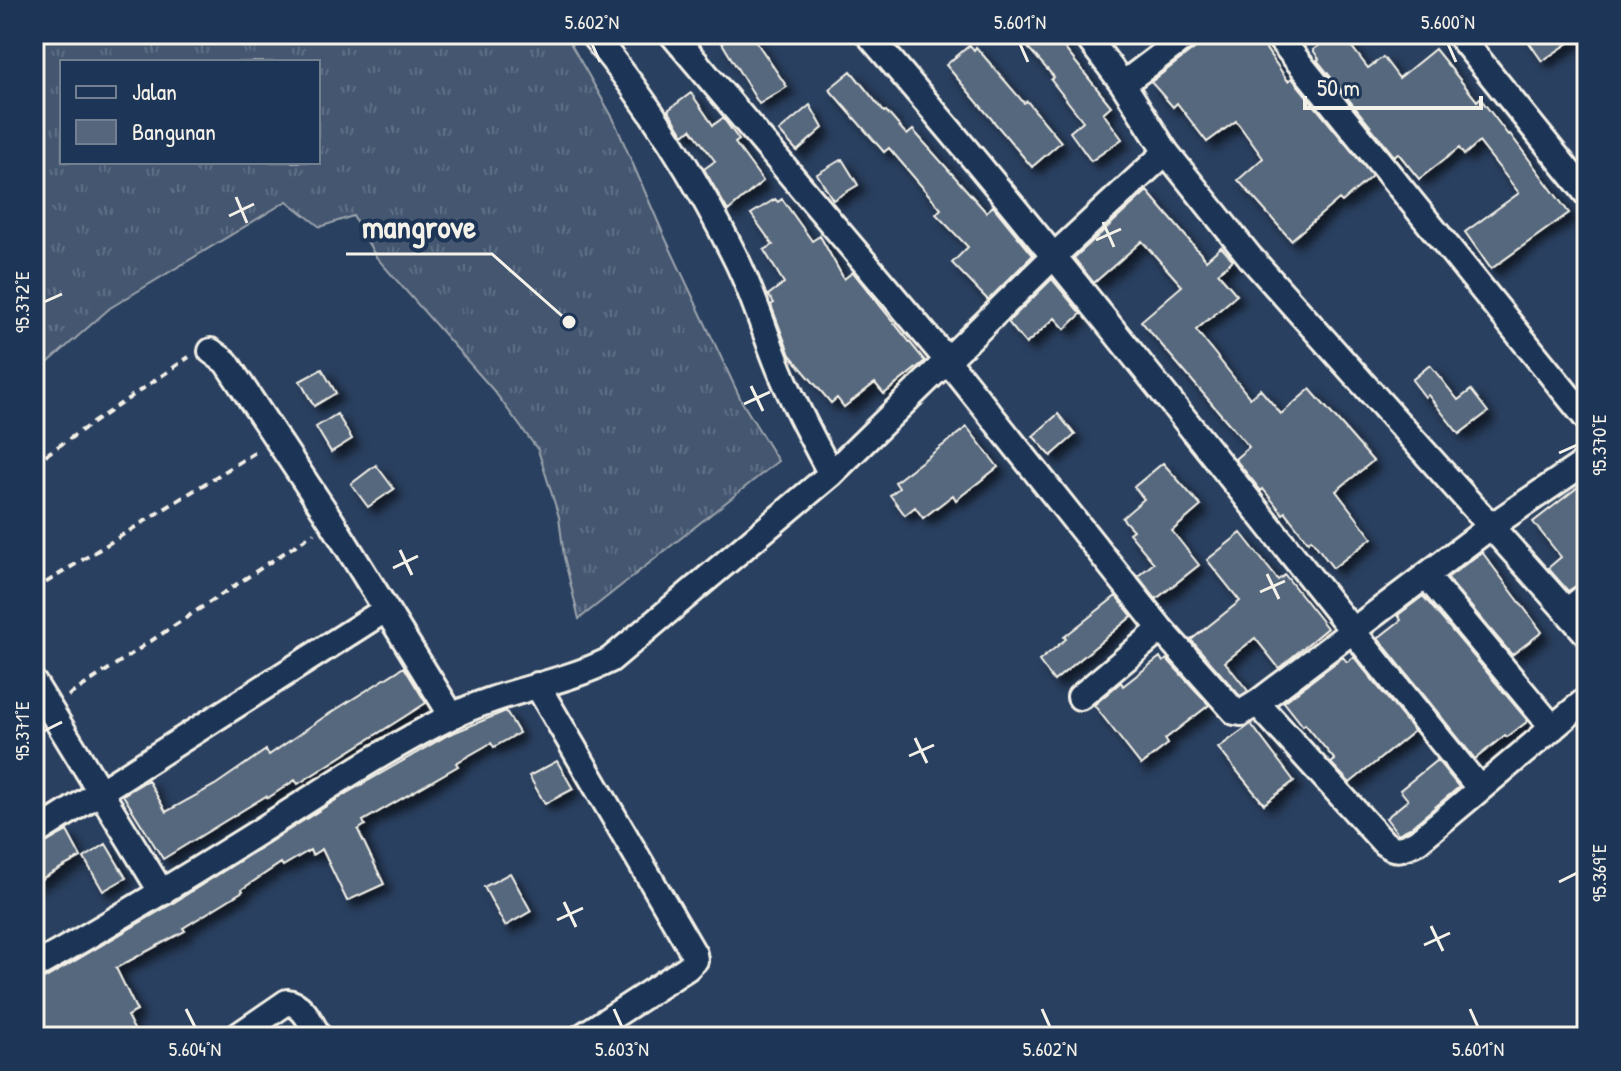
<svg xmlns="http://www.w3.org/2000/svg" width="1621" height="1071" viewBox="0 0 1621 1071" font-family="'Patrick Hand',sans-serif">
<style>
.grass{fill:url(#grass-tufts);stroke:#9ca4ac;stroke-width:2;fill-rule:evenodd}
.building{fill:#56677d;stroke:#f4f1e8;stroke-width:2;filter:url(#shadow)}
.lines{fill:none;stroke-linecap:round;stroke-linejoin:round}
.minor-casing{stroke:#f4f1e8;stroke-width:30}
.path{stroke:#f4f1e8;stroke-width:4;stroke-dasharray:8 6;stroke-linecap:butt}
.minor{stroke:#1d3557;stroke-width:24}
.ticks{fill:none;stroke:#f4f1e8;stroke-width:3}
.leader{fill:none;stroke:#f4f1e8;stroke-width:3}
.callout-dot{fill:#f4f1e8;stroke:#1d3557;stroke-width:3}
.callout-label{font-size:32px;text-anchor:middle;font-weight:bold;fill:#f4f1e8;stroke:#1d3557;stroke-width:8;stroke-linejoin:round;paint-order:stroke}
.neatline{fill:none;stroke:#f4f1e8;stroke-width:3}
.ticks-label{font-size:20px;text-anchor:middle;fill:#f4f1e8}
</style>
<defs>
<pattern id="grass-tufts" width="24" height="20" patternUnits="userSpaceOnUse" patternTransform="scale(2)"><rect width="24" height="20" fill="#445771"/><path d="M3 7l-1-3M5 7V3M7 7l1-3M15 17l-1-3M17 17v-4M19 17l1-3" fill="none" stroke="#607085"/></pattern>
<filter id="shadow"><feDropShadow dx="7" dy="7" stdDeviation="4" flood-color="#0009"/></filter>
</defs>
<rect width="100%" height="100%" fill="#2a4060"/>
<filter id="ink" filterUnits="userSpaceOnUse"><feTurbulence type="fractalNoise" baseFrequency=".0125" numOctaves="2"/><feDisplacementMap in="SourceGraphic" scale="16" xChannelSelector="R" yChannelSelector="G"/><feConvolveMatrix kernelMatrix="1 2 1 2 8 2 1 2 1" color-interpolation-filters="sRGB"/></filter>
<g filter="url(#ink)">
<!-- grass -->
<path class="grass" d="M34,34H565L613,118L662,231L742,402L778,461L579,619L564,557L559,517L538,450L494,391L376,257L353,216L320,227L287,201L110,308L34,375ZM62,62H318V162H62Z"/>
<!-- building -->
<path class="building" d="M737,34H751L787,87L759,104L722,43Z
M1016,34H1053L1111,106L1103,113L1122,139L1091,161L1070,132L1083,121L1051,80L1054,77Z
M1206,34H1261L1264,46L1288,81L1292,78L1372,176L1342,202L1339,199L1291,240L1238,180L1263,158L1236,121L1207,142L1177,103L1173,107L1151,82L1198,46Z
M1335,34H1342L1368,68L1383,57L1399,78L1435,49L1477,101L1480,98L1508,135L1510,134L1569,213L1491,269L1465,232L1519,193L1479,142L1464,155L1459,148L1419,179L1398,153L1394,156L1317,60L1319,59L1313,50Z
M1523,34H1582L1542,61Z
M970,45L974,50L976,47L1024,103L1027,101L1061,142L1032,167L946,65Z
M851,71L884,112L886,111L907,135L913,130L986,212L993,206L1033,255L988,300L952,263L968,247L936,214L941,209L889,148L884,152L829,89Z
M691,93L713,125L723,118L739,140L735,143L763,181L728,211L704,169L715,161L691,129L684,135L668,110Z
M810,105L823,128L797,151L779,131Z
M842,159L858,185L833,200L817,174Z
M1147,191L1206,260L1221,247L1233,260L1218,273L1237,295L1196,330L1250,398L1260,389L1281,414L1310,389L1373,461L1336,491L1372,538L1333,568L1311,539L1308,542L1285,512L1283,514L1263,489L1261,491L1235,459L1249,447L1141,321L1182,286L1142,241L1094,283L1074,258Z
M775,199L778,202L782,199L812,241L820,236L844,279L853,272L925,361L884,394L875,383L844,407L837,398L831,403L790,355L771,305L774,303L768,295L784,283L764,250L773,245L751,214Z
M1052,279L1081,314L1065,329L1055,318L1026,344L1008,322Z
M1430,365L1458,400L1471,390L1488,412L1459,434L1428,395L1425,397L1412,380Z
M322,369L336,393L314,406L300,381Z
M337,414L352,439L331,452L316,427Z
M1058,414L1075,435L1051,456L1033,436Z
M967,427L998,467L956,500L953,495L923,518L915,507L905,515L890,495L899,488L895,482Z
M1163,463L1201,506L1172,531L1199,565L1156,599L1138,576L1154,563L1129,533L1133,530L1122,518L1144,499L1134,487Z
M376,465L394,489L368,507L351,484Z
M1587,480V579L1568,591L1548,568L1561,557L1533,522Z
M1241,533L1278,580L1285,575L1327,628L1279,668L1255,638L1225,662L1248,691L1240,696L1191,640L1240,601L1207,560Z
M1482,552L1542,632L1512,655L1447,578Z
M1116,596L1132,616L1054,681L1039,661L1066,639L1064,637Z
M1423,596L1528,721L1507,737L1505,735L1475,759L1378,638L1401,620L1398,615Z
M1160,657L1163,662L1167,659L1209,705L1165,739L1168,744L1141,765L1094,705L1121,682L1123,686Z
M1343,657L1347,662L1354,657L1414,731L1350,783L1331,763L1335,760L1305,724L1303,726L1284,702Z
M404,667L426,703L298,784L295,780L268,798L266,796L163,859L123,795L148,780L166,812L215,785L266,750L269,755L324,717Z
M506,711L519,733L494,747L491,743L456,763L458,766L363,821L365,825L358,830L384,884L347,901L322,849L312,855L310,850L283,866L281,863L242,889L243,891L183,928L185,931L116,968L137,1011L127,1016L138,1037H34V1021L41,1017L34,1004V985L170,905L347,793L448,735Z
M1251,724L1294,781L1264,804L1218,748Z
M1437,760L1459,787L1410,828L1398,834L1386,818L1408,800L1400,790Z
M557,761L573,789L545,804L529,776Z
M67,831L81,857L34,883V849Z
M106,844L126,878L103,891L84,858Z
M510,873L531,911L505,926L484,887Z"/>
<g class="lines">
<defs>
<path id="minor" d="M592,34C649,103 698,181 737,261C755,298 766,338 782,375C796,409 814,442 831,474
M672,34L947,360L1161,629L1235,712L1241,713L1257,703L1490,527L1587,461
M868,34C1080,279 1275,538 1480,789
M1085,34L1123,84L1166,152L1250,257L1587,634
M1276,34L1587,419
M1458,34L1587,194
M1123,84L1189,34
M211,351L226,362L332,522L452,716
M1427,577L1553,728
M1568,610L1587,595
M34,683L162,893
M537,685L694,954L695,960L687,968L581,1037
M1080,697L1161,629
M1257,703L1384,843C1397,853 1404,848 1418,841L1587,699
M34,834L385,610
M34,967C108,925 180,881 252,836C317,795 381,751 450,717C501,691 559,685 610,660L831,474L1055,255L1166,152
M236,1037L287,1002C304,1004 311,1024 319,1037"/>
</defs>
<!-- minor casing -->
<use href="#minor" class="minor-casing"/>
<!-- path -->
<path class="path" d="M34,463L189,357
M34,590L259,450
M68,696L314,533"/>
<!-- minor -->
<use href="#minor" class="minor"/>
</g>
</g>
<!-- ticks -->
<path class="ticks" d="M592,44L600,62M1020,44L1028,62M1448,44L1456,62M236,197L247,223M229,216L254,204M1103,222L1114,247M1096,240L1121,229M44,302L62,294M751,386L763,411M744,404L770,392M1559,453L1577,445M400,550L412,575M393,568L418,556M1267,574L1279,599M1260,592L1285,581M44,731L62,722M915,738L927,763M909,756L934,745M1559,882L1577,873M564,902L576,927M557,920L583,908M1431,926L1443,951M1424,945L1450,933M186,1009L195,1027M614,1009L622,1027M1042,1009L1050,1027M1470,1009L1478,1027"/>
<!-- callouts -->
<path class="leader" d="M569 322L492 254H346"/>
<circle class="callout-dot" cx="569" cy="322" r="8"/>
<g class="callout-label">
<text x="419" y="238">mangrove</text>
</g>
<!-- margin -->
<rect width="1621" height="1071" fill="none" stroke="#1d3557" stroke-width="88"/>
<!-- legend -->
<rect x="60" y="60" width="260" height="104" fill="#1d3557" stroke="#738091" stroke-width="2"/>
<rect x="76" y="86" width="40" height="12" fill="#1d3557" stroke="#738091" stroke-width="2"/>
<text x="132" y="100" font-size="24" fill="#f4f1e8">Jalan</text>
<rect x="76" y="120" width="40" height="24" fill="#56677d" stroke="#738091" stroke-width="2"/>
<text x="132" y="140" font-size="24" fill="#f4f1e8">Bangunan</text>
<!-- scale -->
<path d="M1305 96v12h176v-12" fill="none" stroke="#f4f1e8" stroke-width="4"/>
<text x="1317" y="96" font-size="24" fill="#f4f1e8" stroke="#1d3557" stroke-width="6" paint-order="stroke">50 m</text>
<rect x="44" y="44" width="1533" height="983" class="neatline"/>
<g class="ticks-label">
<text x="592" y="29">5.602°N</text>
<text x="1020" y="29">5.601°N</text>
<text x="1448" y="29">5.600°N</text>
<text transform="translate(22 302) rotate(-90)" y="7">95.372°E</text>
<text transform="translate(1599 445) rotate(-90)" y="7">95.370°E</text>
<text transform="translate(22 731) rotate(-90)" y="7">95.371°E</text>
<text transform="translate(1599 873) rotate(-90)" y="7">95.369°E</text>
<text x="195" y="1056">5.604°N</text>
<text x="622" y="1056">5.603°N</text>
<text x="1050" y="1056">5.602°N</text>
<text x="1478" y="1056">5.601°N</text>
</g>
</svg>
